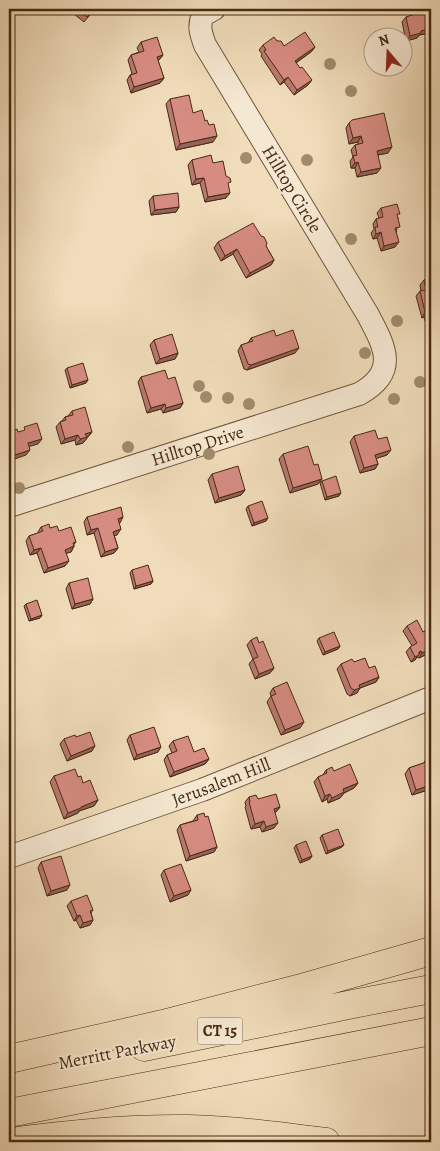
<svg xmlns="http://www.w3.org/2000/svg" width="440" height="1151" viewBox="0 0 440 1151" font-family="Alegreya,serif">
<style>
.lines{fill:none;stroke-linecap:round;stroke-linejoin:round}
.minor-casing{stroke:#72563d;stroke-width:24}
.highway-casing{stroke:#482a13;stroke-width:29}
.minor{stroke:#f5e8d2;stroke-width:22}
.highway{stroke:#f0dcba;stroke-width:28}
.tree{fill:#a08b6c}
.wall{fill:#b97870;stroke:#482a13}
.shaded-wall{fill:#96625b;stroke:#482a13}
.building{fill:#d78c82;stroke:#482a13}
.labels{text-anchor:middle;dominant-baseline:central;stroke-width:4;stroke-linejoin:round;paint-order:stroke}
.shield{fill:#f5e8d2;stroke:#7c634c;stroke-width:1}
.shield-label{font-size:16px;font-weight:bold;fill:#482a13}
.street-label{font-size:18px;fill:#482a13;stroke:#f5e8d2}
</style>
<rect width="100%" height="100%" fill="#f0dcba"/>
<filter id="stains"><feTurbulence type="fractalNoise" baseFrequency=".004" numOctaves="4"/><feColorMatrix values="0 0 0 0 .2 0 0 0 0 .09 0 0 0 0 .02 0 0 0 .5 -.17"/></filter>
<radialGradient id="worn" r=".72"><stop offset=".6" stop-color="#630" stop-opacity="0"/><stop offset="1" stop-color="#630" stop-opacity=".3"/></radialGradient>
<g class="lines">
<defs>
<g id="minor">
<path id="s1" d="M9,506L359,394C399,372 385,347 368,315L205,45C201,34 198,26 203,15L214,9"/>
<path id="s2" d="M9,857L202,790L431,698"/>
</g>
<path id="highway" d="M144,1047L353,1004L431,989
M9,1059L163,1024L305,987L431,951
M9,1113L431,1031
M9,1142C68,1134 128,1128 188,1129C234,1130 280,1136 326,1142"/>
</defs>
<!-- minor casing -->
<use href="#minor" class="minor-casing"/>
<!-- highway casing -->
<use href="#highway" class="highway-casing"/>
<!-- minor -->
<use href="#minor" class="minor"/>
<!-- highway -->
<use href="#highway" class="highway"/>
</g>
<!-- trees -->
<g class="tree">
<circle cx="330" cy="64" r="6"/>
<circle cx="351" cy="91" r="6"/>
<circle cx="246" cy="158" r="6"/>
<circle cx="307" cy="160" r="6"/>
<circle cx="351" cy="239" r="6"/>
<circle cx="397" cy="321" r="6"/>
<circle cx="365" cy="353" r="6"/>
<circle cx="420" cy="382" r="6"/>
<circle cx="199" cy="386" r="6"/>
<circle cx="206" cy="397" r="6"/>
<circle cx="228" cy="398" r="6"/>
<circle cx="394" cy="399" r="6"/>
<circle cx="249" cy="404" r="6"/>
<circle cx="128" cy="447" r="6"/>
<circle cx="209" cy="454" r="6"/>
<circle cx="19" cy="488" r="6"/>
</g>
<!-- wall -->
<path class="wall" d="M70,9H95L84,22L69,10Z
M431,11V33L419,35L417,38L406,41L402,22L406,17Z
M277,41L284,46L315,47L311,52L296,63L308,85L294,95L284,82L280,85L261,56L262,54L259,50L263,45Z
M141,42L163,55L158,61L164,78L160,83L131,93L127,80L130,75L132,74L128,60L131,55L139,52L137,48Z
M170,99L205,121L213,142L176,150L166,104Z
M349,123L388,153L378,155L377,173L357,177L355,168H351L350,161L353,157L351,150L355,145L358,144V142L349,144L346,128Z
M192,160L213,163L228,186L226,198L205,202L200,183L192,185L188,165Z
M153,196L179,207L176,212L151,215L149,201Z
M381,208L398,217L395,247L381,251L377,238L373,239L371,233L374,229L373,224L376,219L379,218L377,213Z
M218,242L266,246L274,260L271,265L246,278L233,254L221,261L214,248Z
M431,278V330L428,331L424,317L422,318L416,296L420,291H421L420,285L424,280Z
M276,336L295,353L247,370L244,369L238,351L241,345L248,343L251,338Z
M154,340L178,353L175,359L156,364L150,345Z
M67,368L86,383L70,388L65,370Z
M141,377L168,379L183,403L180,408L163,413L161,409L147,413L138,382Z
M72,411L92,432L83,443L76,445L75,440L61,444L56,427L60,422L62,421L65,417L68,416Z
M354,436L387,455L376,458L378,464L375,469L360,473L350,442Z
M283,454L314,465L322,479L318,484L290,493L279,459Z
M212,474L245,490L241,495L215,503L208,480Z
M322,481L339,496L325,500L320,483Z
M248,506L266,521L252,526L246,509Z
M87,517L120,523H119L117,535H114L118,548L114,553L101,557L94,533L87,535L84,522Z
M41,527L59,531L74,545V546L71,552L66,553L65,566L44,573L37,553L30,555L26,541L29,536L38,533V532Z
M132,570L153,581L151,584L134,589L130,573Z
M69,583L93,599L90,604L72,609L66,589Z
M26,604L42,615L40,618L29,621L24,606Z
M407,626L423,632L431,627V654L427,656L425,655L419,658L417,657L415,660L411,662L406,652L410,647L412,646L403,631Z
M319,638L340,646L338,649L323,655L317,641Z
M251,640L274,668L270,673L255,679L249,664L253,659L247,645Z
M354,662L369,668L379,677L376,682L360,688L357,693L350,696L347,694L337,669L341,664Z
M273,688L300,728L281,735L267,702L271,696L270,693Z
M130,735L158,752L134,760L127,740Z
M76,737L92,751L67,761L60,744L64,739Z
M173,741L194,752L209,759L205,764L170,777L164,760L167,755L172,753L169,746Z
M431,756V789L412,795L405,774L409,768L424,763L427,757Z
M326,770L334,771L358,783L354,788L344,793L340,798L328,803L327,799L322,802L314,782L318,777L323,775Z
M54,776L78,777L98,800L94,806L79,811L78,813L64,819L50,782Z
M249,797L280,807L276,812H275L274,828L262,832L260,827L251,829L245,807L246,806L245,802Z
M197,815L217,847L214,852L186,861L177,830L180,825L193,821Z
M322,835L344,845L342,847L326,854L320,838Z
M296,845L312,856L310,859L300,863L294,848Z
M41,862L67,890L47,896L38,868Z
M164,870L188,895L170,902L161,875Z
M71,901L93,910L91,913L93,920L90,925L80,928L76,920L74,921L67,906Z"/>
<!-- shaded-wall -->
<path class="shaded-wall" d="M431,28V33L419,35L417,38L406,41L410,36L421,31Z
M315,47L311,52L291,66L295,61Z
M163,55L159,60L153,62L157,57Z
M288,77L284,82L280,85L284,80Z
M164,78L160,83L131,93L134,87Z
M312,80L308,85L294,95L297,90Z
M217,136L213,142L176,150L180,144Z
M361,136L358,142L349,144L353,138Z
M392,147L388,153L373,156L377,151Z
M358,162L355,168H351L355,163Z
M381,168L377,173L357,177L361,172Z
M204,178L200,183L192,185L196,179Z
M230,193L226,198L205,202L208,197Z
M179,207L176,212L151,215L155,210Z
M381,232L377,238L373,239L376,234Z
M399,242L395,247L381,251L384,246Z
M237,249L233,254L221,261L225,256Z
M274,260L271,265L246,278L250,273Z
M425,312H428L424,317L422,318Z
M299,348L295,353L247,370L251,365Z
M178,353L175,359L156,364L160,359Z
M88,380L86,383L70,388L72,385Z
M183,403L180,408L163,413L166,408Z
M165,404L161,409L147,413L151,408Z
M92,432L83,443L76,445L85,434Z
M78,435L75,440L61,444L65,439Z
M42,439L38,444L24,448L28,443Z
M30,450L26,455L9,461V457Z
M391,450L387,455L372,460L375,455Z
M378,464L375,469L360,473L364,468Z
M322,479L318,484L290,493L293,488Z
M245,490L241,495L215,503L219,498Z
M341,493L339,496L325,500L327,497Z
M123,517L120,523L114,524L118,519Z
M268,518L266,521L252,526L254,523Z
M98,528L94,533L87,535L91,530Z
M121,529L117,535L110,537L113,532Z
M76,542L72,547L74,546L71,552L61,555L65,550L73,543Z
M41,548L37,553L30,555L34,550Z
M118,548L114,553L101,557L105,552Z
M13,555L9,560V561V556Z
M69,561L65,566L44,573L48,568Z
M153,581L151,584L134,589L136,586Z
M93,599L90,604L72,609L75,604Z
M42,615L40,618L29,621L31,619Z
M340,646L338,649L323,655L325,652Z
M429,649L425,655L419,658L422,653Z
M421,651L415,660L411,662L419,652Z
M274,668L270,673L255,679L259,674Z
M379,677L376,682L360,688L357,693L350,696L359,685Z
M304,722L300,728L281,735L285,730Z
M95,746L92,751L67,761L71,756Z
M161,747L158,752L134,760L137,755Z
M209,759L205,764L170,777L174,772Z
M358,783L354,788L344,793L340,798L328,803L332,798L343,789Z
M431,785V789L412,795L416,790Z
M330,794L327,799L322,802L325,796Z
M98,800L94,806L79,811L78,813L64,819L68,813L81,807Z
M280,807L276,812L270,814L274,809Z
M264,821L260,827L251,829L255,824Z
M278,823L274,828L262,832L266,827Z
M344,845L342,847L326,854L328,851Z
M217,847L214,852L186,861L190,856Z
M312,856L310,859L300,863L302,860Z
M70,885L67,890L47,896L51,891Z
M191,890L188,895L170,902L174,896Z
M80,915L76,920L74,921L77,916Z
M93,920L90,925L80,928L83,923Z"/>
<!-- building -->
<path class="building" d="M77,9H94L87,17Z
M431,11V28L421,31V33L410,36L406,17L421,12Z
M305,32L315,47L295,61L300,68L302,67L312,80L297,90L288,77L284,80L264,51L266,50L263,45L274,37L277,41H281L284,46Z
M157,37L163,55L157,57L164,78L134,87L130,75L137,73L131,55L144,51L141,42Z
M189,95L193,113L202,110L205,121L207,120L209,125L214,124L217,136L180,144L170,99Z
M384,113L392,147L377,151L381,168L361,172L358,162L355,163L353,156L357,155L355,145L363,143L361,136L353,138L349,123L352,120Z
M211,155L213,163L223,161L226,176L230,178L231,182L228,183L230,193L208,197L204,178L196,179L192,160Z
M178,193L179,207L155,210L153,196Z
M397,204L400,214H397L400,227L395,228L399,242L384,246L381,232L376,234L375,227H378L376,219L383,217L381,208Z
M253,223L261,236L264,237L267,243L266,246L274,260L250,273L237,249L225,256L218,242Z
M431,278V325L428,312H425L420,291L426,290L424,280Z
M274,330L276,336L293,330L299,348L251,365L248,364L241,345L253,341L251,338Z
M172,334L178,353L160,359L154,340Z
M83,363L88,380L72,385L67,368Z
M165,370L168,379L175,377L183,403L166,408L165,404L151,408L141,377Z
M85,407L92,432L85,434L87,437L80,439L78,435L65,439L60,422L66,420L65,417L73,415L72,411Z
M37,423L42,439L28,443L30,450L9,457V432L17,429L18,432L25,430L24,427Z
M375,430L378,439L387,437L391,450L375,455L378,464L364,468L354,436Z
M308,446L314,465L318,464L322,479L293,488L283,454Z
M238,466L245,490L219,498L212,474Z
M336,476L341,493L327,497L322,481Z
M262,501L268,518L254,523L248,506Z
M121,507L123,517L118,519L121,529L113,532L118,548L105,552L98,528L91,530L87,517Z
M49,524L50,528L57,526L59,531L71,527L76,542L73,543L74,546L65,550L69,561L48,568L41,548L34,550L29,536L43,531L41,527Z
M9,543H10L13,555L9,556Z
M9,562L12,575L9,576Z
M148,565L153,581L136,586L132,570Z
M88,578L93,599L75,604L69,583Z
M37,600L42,615L31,619L26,604Z
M417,620L423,632L431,627V650L429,649L422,653L421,651L419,652V655L415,657L410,647L417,643L407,626Z
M334,632L340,646L325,652L319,638Z
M257,637L259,643L263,641L274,668L259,674L253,659L258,657L251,640Z
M365,658L369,668L375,666L379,677L359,685L360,688L354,690L351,688L341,664L352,659L354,662Z
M287,682L304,722L285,730L271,696L276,694L273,688Z
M154,727L161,747L137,755L130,735Z
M90,732L95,746L71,756L64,739L75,735L76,737Z
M188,736L194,752L204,748L209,759L174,772L167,755L177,751L173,741Z
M431,756V785L416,790L409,768L429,761L427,757Z
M350,764L358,783L343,789L344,792L332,798L330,794L325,796L318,777L327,773L326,770L332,767L334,771Z
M75,769L78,777L81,776L83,783L90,780L98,800L81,807V808L68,813L54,776Z
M276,794L280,807L274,809L278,823L266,827L264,821L255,824L249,802H250L249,797L256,795L258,799Z
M204,813L205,817L208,816L217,847L190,856L180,825L198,820L197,815Z
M338,829L344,845L328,851L322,835Z
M306,841L312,856L302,860L296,845Z
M61,856L70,885L51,891L41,862Z
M181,864L191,890L174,896L164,870Z
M87,895L93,910L90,911L93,920L83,923L80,915L77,916L71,901Z"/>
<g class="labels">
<!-- shield labels -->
<rect class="shield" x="197.5" y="1017.5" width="45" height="27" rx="4"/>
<g class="shield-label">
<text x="220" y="1031">CT 15</text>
</g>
<!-- street labels -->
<g class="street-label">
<text transform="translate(292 189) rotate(59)">Hilltop Circle</text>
<text stroke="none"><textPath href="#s1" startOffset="198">Hilltop Drive</textPath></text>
<text stroke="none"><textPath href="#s2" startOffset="225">Jerusalem Hill</textPath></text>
<text transform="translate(117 1052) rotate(-11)">Merritt Parkway</text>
</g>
</g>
<!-- margin -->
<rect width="440" height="1151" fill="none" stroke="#f0dcba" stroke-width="30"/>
<rect x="10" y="10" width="420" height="1131" fill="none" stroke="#482a13" stroke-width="2.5"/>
<rect x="15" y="15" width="410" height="1121" fill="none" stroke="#482a13"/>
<!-- north arrow -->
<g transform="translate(388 52) rotate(341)"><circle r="24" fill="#f5e8d2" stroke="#b09c86"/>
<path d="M0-4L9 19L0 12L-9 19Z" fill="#8f2418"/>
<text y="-8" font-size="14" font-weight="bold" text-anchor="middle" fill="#482a13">N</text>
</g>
<rect width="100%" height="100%" filter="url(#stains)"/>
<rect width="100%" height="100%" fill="url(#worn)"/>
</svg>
